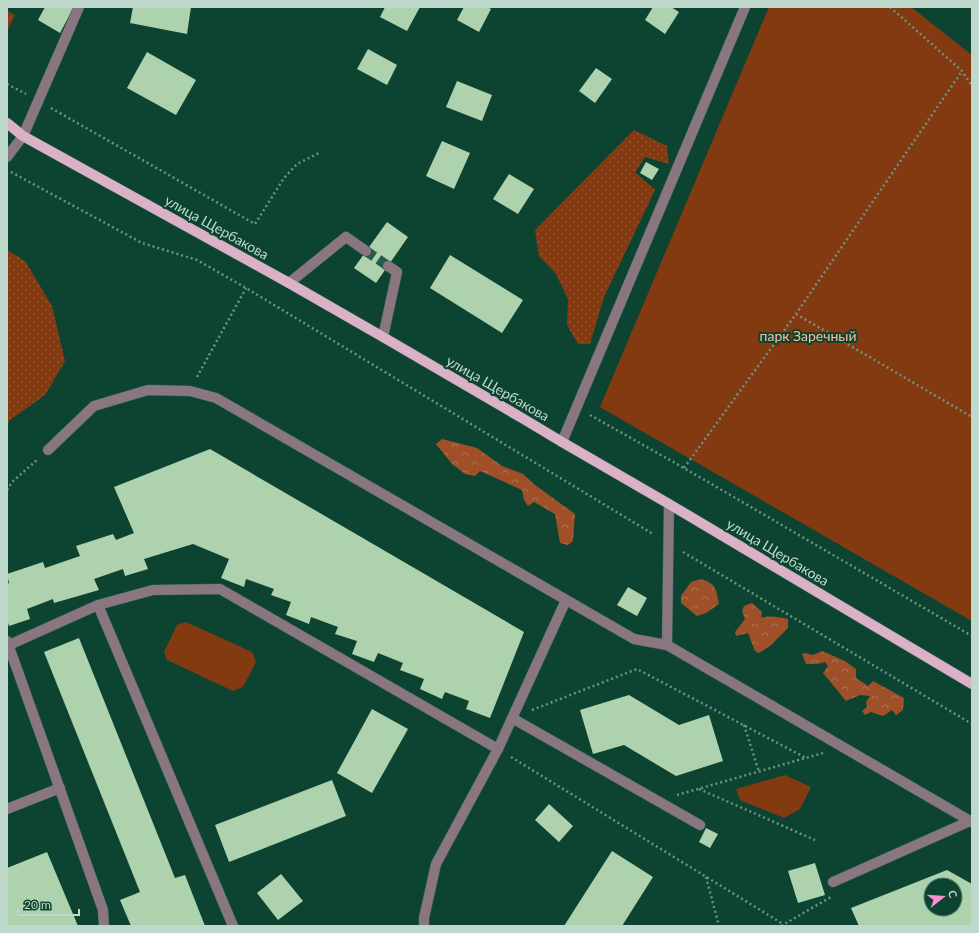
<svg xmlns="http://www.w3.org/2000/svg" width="979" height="933" viewBox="0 0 979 933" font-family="Lato,sans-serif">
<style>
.grass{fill:url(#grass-dots)}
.forest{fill:url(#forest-crowns)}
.park{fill:#843a11}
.building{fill:#add2ad;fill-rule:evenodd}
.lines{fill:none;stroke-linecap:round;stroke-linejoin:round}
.minor-tunnel{stroke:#285a48;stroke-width:10;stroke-dasharray:10 5;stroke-linecap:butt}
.minor-casing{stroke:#306250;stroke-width:11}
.major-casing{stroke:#306250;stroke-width:11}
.path{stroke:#6b9384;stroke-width:2.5;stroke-dasharray:2 3;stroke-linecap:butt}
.minor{stroke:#8a7680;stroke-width:10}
.major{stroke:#dab1c6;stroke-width:10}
.labels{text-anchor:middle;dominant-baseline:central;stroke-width:4;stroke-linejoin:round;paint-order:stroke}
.street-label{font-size:14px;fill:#bed8cc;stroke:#0d4431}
.park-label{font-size:14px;fill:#ffbc9d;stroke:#0d4431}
</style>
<defs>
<pattern id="grass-dots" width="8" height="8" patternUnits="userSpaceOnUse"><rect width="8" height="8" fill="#843a11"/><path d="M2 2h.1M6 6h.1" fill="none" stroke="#945632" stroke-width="1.8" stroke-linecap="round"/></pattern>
<pattern id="forest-crowns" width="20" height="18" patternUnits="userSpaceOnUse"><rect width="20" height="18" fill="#9f5029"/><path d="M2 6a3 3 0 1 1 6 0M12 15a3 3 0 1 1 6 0" fill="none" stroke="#ae7151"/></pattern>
</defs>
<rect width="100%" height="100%" fill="#0d4431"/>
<!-- grass -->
<path class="grass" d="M7,11L15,15L7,31Z
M634,130L667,146L669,164L645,157L635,172L655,190L604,297L590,344H578L567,325L568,299L556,274L539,256L535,230Z
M7,250L25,261L52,306L65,361L45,395L10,420L7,425Z"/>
<!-- forest -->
<path class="forest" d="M442,439L477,448L502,466L523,474L535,485L575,514L573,541L568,545L560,543L555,514L534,502L528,506L524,500L522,490L480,471L475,476L465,474L452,464L436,444Z
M701,579C716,584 716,588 719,604L706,613L697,616L681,603V596L691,582Z
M752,603L762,612L761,618C770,615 778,617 788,619V628L770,646L759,653L755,651L748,633L736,636L735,632L745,619L742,611L744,606Z
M822,651L845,661L856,669V678L868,686L873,681L904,698L903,710L896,715L892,710L883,716L871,712L865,715L862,711L867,707L866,702L870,696L860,695L846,701L823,673L828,666L825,662L817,664H806L802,654L805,653L813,655Z"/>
<!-- park -->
<path class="park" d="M769,7H911L972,55V621L600,407Z
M186,622L252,652L256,662L243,687L233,691L167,660L164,652L177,625Z
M785,775L811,787L800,809L784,818L740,800L736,789Z"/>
<!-- building -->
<path class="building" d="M45,7H74L60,33L38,20Z
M133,7H191L187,34L130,23Z
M385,7H420L407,31L380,17Z
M464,7H487L491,9L479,32L457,20Z
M653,7H671L679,12L665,34L645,20Z
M368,49L397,65L387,85L357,69Z
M147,52L196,80L176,115L127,88Z
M596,68L612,79L595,103L579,91Z
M457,81L492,95L482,121L446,107Z
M442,141L470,153L454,189L426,176Z
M646,162L659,169L652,180L640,173Z
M509,174L534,189L518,214L493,199Z
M387,222L408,237L376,283L354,268Z
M450,255L523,300L502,333L430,288Z
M210,449L524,632L490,718L466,709L469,701L445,692L442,699L420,689L424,679L400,670L403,663L378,653L374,662L352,654L357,641L335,634L338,627L311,617L309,624L286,615L291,602L271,595L274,589L246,579L244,587L221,578L229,559L193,544L144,559L148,569L125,576L123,569L94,579L99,590L54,603L53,599L27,609L30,619L9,626L7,620V584L9,583L7,574L43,562L45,568L80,556L76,546L113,534L116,540L134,533L114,487Z
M628,587L647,598L637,616L617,605Z
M79,638L175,878L185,875L205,926H131L120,900L140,892L44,652Z
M629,695L679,725L709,715L723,761L676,776L624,745L593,754L580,710Z
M372,709L408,729L372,793L337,773Z
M332,780L346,816L229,862L215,825Z
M549,804L573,826L559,842L535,820Z
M706,828L718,834L710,848L699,842Z
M612,851L653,877L622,926H564Z
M47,852L78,926H8L7,868Z
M815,863L825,895L798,903L788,871Z
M947,870L972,884V926H859L851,908ZM931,885H955V909H931Z
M281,874L303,901L278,920L257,893Z"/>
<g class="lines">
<!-- minor-tunnel -->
<path class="minor-tunnel" d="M366,251L388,266"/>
<defs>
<path id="minor" d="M7,157L23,136L79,7
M289,283L346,237L366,251
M383,337L397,272L388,266
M562,442L745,7
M48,450L94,406L148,390L190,391L216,398L634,639L667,645L972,822
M98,605L233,926
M7,641L103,910L104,926
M9,645L98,605L153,590L220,589L498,749
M667,645L669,504
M512,718L700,825
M7,809L60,788
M833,882L970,821
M424,926V918L436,864L498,749L566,600"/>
<path id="major" d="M7,123L23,136L289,283L383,337L522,418L562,442L669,504L972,684"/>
</defs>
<!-- minor casing -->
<use href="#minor" class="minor-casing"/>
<!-- major casing -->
<use href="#major" class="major-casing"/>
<!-- path -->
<path class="path" d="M890,7L962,71L972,86
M7,84L26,94
M51,108L255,224L284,178L297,164L319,153
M11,172L142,243L197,260L246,288L653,534
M796,314L972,417
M197,377L246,288
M590,415L684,468L972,636
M684,468L796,314L962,71
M7,490L12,482L37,460
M683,552L972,724
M532,710L637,669L806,758
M744,725L759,772
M511,757L783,924
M699,789L815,840
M677,795L823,753
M706,877L719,926
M781,926L831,897"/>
<!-- minor -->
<use href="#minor" class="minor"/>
<!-- major -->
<use href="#major" class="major"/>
</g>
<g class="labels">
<!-- street labels -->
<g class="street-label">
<text transform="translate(217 227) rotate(29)">улица Щербакова</text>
<text transform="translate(498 388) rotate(30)">улица Щербакова</text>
<text transform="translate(778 552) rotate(31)">улица Щербакова</text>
</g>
<!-- park labels -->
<g class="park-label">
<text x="808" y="335">парк Заречный</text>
</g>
</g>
<!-- border -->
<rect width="979" height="933" fill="none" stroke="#bed8cc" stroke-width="16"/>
<!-- north arrow -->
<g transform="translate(943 897) rotate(73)"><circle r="19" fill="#0d4431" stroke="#547f6f"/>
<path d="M0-3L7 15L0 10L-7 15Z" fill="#f890cc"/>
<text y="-6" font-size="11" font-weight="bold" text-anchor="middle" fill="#bed8cc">С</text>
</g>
<!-- scale -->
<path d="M18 909v6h61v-6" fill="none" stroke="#bed8cc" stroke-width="2"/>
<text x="24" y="909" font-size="12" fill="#bed8cc" stroke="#0d4431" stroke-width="3" paint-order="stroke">20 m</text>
</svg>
